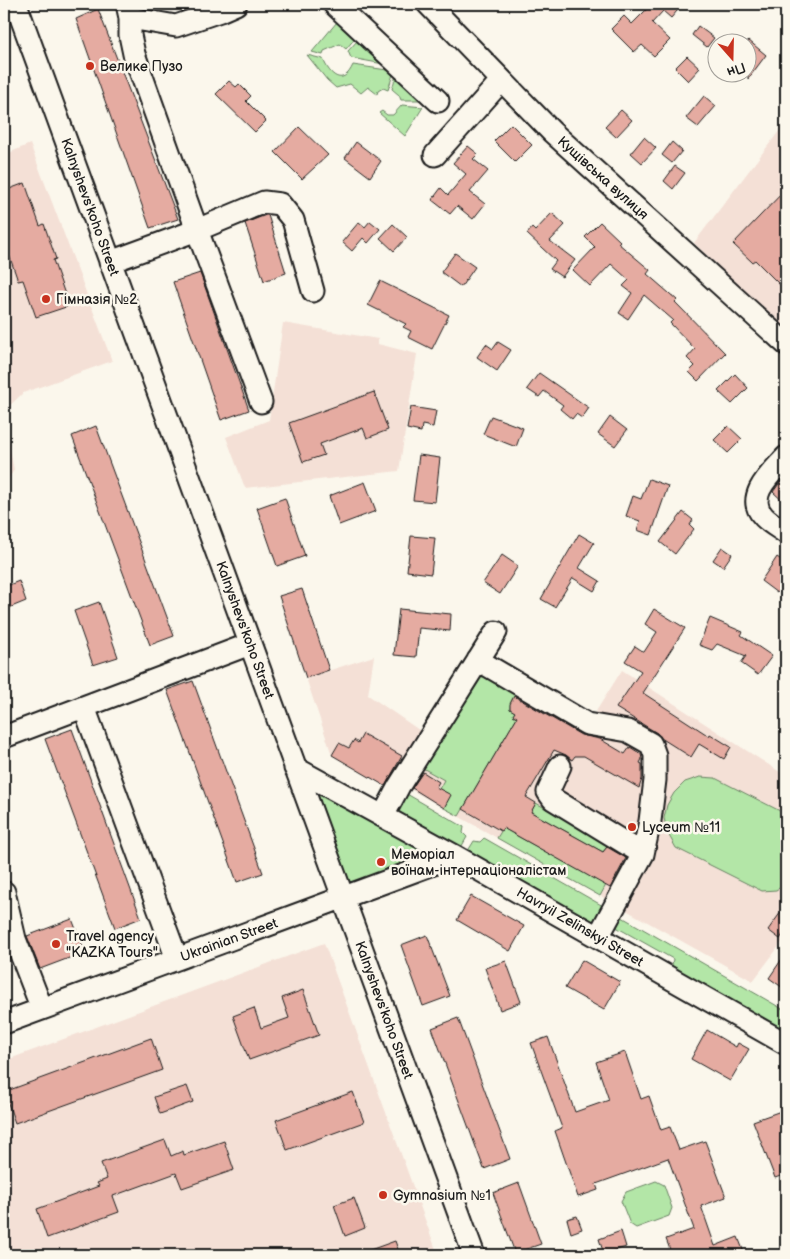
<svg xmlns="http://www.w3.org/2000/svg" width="790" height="1259" viewBox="0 0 790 1259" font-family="'Balsamiq Sans',sans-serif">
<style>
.built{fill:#f4e0d6}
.green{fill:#b3e6a7;stroke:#688162}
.building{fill:#e5aba1;stroke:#1c1c1c}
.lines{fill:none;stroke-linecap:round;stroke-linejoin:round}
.minor-casing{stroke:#1c1c1c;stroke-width:25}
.minor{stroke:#fbf7ec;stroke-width:21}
.poi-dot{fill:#c8321e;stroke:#fbf7ec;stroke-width:2}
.labels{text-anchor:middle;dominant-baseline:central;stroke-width:5;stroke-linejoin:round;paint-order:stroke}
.poi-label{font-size:14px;fill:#1c1c1c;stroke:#fbf7ec;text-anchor:start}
.street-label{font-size:14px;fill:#1c1c1c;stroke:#fbf7ec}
</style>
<rect width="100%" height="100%" fill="#fbf7ec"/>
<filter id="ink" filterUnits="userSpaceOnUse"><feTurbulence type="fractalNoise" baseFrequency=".02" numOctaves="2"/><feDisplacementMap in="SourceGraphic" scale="10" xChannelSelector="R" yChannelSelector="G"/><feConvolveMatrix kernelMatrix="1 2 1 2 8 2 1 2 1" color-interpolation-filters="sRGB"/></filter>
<g filter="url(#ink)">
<!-- built -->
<path class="built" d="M786,122V333L694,243Z
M30,144L112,361L23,393L4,411V155Z
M283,323L378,339V344L417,354L399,471L245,488L226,437L269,420Z
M4,419L14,470L7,481L4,482Z
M374,656L368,695L435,741L486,659L590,721L622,670L786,776V937L753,981L390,778L385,786L332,755L306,678Z
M324,943L438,1255H4V1061Z"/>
<!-- green -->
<path class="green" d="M337,22L356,37L346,49L340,44L324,51L323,55L312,52Z
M358,40L389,65L351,58L348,51Z
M307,55L323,59C330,76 343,87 353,65L394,71L388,90L383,88L378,91L377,94L368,87L361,93L350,84L336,88L327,80Z
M397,72L425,100H401L399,95L392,89Z
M402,105L423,107L405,136L379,113L382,111L387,115H393Z
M481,668L519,694C512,697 510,702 510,709L515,712L513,715L517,717L459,816L444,808L439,789L444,780L419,766Z
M700,777L715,778L786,814V884L776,890L762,891L676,848L667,832L664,818L667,805L674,793L685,782Z
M325,793L430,854L429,859L349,885L316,799L320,794Z
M405,793L464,827L463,833L467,837L459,851L393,813Z
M536,803L609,844L603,852L531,812Z
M503,828L606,885L600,896L497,838Z
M484,838L610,910L599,930L466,854L474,841L480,842Z
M615,913L786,1011V1029L782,1035L671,971L673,959L609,923Z
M656,1181L664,1185L672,1208L669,1216L636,1228L630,1224L621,1201L626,1192Z"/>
<!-- building -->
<path class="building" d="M652,4H683L671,18L663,11L652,23L670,40L654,56L642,45L634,52L611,29L624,16L632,24Z
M98,9L178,219L150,228L76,19Z
M698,26L714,38L707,47L692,35Z
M748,40L766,55L748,79Z
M687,56L700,68L688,81L675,68Z
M229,81L236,87L239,84L251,96L246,101L266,121L255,132L216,94Z
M704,96L716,106L698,127L686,118Z
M621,110L632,120L616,137L605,127Z
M511,124L532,145L515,162L494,141Z
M299,127L328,155L302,179L275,152Z
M644,137L656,148L642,163L631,153Z
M356,142L381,161L370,177L345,158Z
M672,142L682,151L672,163L662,155Z
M468,146L478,154L473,159L488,171L470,192L485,204L473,219L457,206L450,214L432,200L441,188L448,195L466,174L453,163Z
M675,166L685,173L673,189L664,181Z
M25,183L40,226L44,224L56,259L53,260L69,306L36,317L23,280L18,281L4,240V191Z
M786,189V291L755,260L752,262L733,244Z
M552,213L565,225L550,241L575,260L562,277L550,269L556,261L527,234L532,228L535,231Z
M266,215H268L286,273L264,281L245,223Z
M370,221L380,229L368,243L363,238L352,251L342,242L359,222L365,227Z
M600,222L620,241L618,243L650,270L647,274L677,300L675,302L725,353L698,381L689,372L695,366L687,358L695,349L670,323L673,320L644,295L628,319L619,313L632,293L623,286L629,280L611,264L590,286L573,270L595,247L585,237Z
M393,224L407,237L394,251L380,238Z
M455,253L475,267L461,287L441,272Z
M200,273L249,410L221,420L173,282Z
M380,281L449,315L432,349L408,337L411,331L403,327L406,324L368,305Z
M498,342L511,350L497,371L477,357L486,344L493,349Z
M539,373L589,408L582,418L576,414L572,419L560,409L563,405L544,391L539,397L527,389Z
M735,374L748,388L732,404L718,391Z
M374,392L388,430L367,438L363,428L320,444L324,455L303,462L289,423Z
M411,407L436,411L433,427L422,425L421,432L407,429Z
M491,416L523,428L516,447L483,434Z
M610,417L627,430L615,446L598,434Z
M96,426L174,636L150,645L72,436Z
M728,426L742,439L728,453L714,440Z
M419,455L440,458L435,502L413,500Z
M649,479L668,486L651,535L637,530L640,521L626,516L633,496L641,499Z
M781,481L786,486V504L773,492Z
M365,482L376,511L339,525L329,496Z
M285,498L305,556L277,566L257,508Z
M683,512L693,520L690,525L694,529L675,554L660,542Z
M579,534L594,543L579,568L600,581L594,591L573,578L555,607L541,599Z
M411,536L435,538L431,574L407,571Z
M722,547L732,554L723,567L713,560Z
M502,555L518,566L500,594L483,583Z
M777,557L786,563V580L777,593L761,581Z
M19,581L26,601L4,610V587Z
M302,589L329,670L306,678L279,596Z
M99,602L118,657L93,665L74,611Z
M399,609L451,614L450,631L419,628L416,657L394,655Z
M654,609L685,628L643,693L709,736L710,734L731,747L724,759L699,744L691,757L661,738L657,733L616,708L641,671L625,661L635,646L644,652L657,632L645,624Z
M710,618L743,632L741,635L772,656L758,675L741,663L746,656L717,644L712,650L699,645Z
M193,681L263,873L237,882L167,690Z
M514,696L581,735L600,739L625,754L630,747L641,754L642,759L640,763L642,764V779L639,788L584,756H575L572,760L566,755L554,750L526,797L536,803L531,812L603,852L607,847L626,858L610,888L503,828L501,831L463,809L517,717L513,715L515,712L510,709V704Z
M72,729L141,918L115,928L45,739Z
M363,734L402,756L385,786L332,755L339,743L349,748L354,740L358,743Z
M423,772L439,782L436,787L451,795L444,808L412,788Z
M471,896L524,926L510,951L457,920Z
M786,905V930L780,939L768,930Z
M72,919L85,952L40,969L27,936Z
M427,935L450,996L423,1006L401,945Z
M786,953V990L769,978Z
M582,960L620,982L604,1010L565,988Z
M506,961L521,1002L500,1010L485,968Z
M303,990L319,1035L249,1060L233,1016L254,1008L261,1028L289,1018L282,998Z
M458,1018L510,1159L484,1169L432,1028Z
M707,1030L736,1047L738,1043L749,1049L730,1081L691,1059Z
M548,1037L575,1112L609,1100L596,1062L625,1052L641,1099L649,1096L661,1130L670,1127L679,1150L705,1141L726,1197L701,1206L715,1246L738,1237L745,1255H672L666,1239L694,1229L668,1158L596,1184L598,1190L578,1197L555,1131L562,1128L531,1043Z
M151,1038L162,1070L15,1123L4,1092Z
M187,1086L193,1102L160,1114L154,1097Z
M353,1092L364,1122L287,1150L276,1120Z
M781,1111L786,1126V1174L775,1178L753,1121Z
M165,1140L171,1156L183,1151L184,1155L224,1141L234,1170L182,1188L176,1173L113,1196L119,1212L47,1238L37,1209L99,1186L97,1183L107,1179L101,1163Z
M519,1183L541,1244L515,1253L493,1193Z
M354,1198L365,1228L345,1236L334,1205Z
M577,1216L582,1229L571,1233L567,1219Z
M621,1231L626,1247L604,1254L599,1239Z
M395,1241L400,1255H360L359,1254Z"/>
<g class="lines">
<defs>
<path id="minor" d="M16,4L474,1255
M127,4L130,18L176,26L220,11L236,4
M334,4L438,101
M428,4L552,132L786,344
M130,18V35L134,54L197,230L261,402
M435,155L501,81
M110,262L197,230L264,202L280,204L293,220L313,291
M786,457C774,471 743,496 764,517C770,523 779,528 786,533
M478,660L587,724L628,731L651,744L655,755V780L650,821L643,854L598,937
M84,707L177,959
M4,737L250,644
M560,766L548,792L553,799L643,854
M295,768L455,856L786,1044
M383,816L399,786L496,632
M4,892L15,939L42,1009
M4,1023L455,856"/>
</defs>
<!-- minor casing -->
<use href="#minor" class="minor-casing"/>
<!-- minor -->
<use href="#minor" class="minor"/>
</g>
</g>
<!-- markers -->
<g class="poi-dot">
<circle cx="90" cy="66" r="5"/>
<circle cx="46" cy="299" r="5"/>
<circle cx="632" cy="827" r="5"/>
<circle cx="381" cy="862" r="5"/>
<circle cx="56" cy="944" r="5"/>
<circle cx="383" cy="1195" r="5"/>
</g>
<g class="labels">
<!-- poi labels -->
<g class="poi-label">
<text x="100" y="66">Велике Пузо</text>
<text x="56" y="299">Гімназія №2</text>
<text x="642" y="827">Lyceum №11</text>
<text x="391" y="854">Меморіал<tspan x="391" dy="16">воїнам-інтернаціоналістам</tspan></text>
<text x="66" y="936">Travel agency<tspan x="66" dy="16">"KAZKA Tours"</tspan></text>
<text x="393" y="1195">Gymnasium №1</text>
</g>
<!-- street labels -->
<g class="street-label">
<text transform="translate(603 178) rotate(42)">Кущівська вулиця</text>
<text transform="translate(90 207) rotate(70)">Kalnyshevsʹkoho Street</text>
<text transform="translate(245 630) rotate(70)">Kalnyshevsʹkoho Street</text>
<text transform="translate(580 927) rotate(30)">Havryil Zelinskyi Street</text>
<text transform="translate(229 940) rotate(-20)">Ukrainian Street</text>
<text transform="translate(384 1010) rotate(70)">Kalnyshevsʹkoho Street</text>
</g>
</g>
<!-- margin -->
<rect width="790" height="1259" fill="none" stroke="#fbf7ec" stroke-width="20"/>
<rect x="10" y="10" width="770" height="1239" fill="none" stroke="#1c1c1c" stroke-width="2" filter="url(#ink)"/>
<!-- north arrow -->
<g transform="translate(732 58) rotate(160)"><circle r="24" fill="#fbf7ec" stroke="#a29f99"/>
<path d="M0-4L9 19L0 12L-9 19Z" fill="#c8321e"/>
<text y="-8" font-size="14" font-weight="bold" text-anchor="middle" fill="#1c1c1c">Пн</text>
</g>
</svg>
